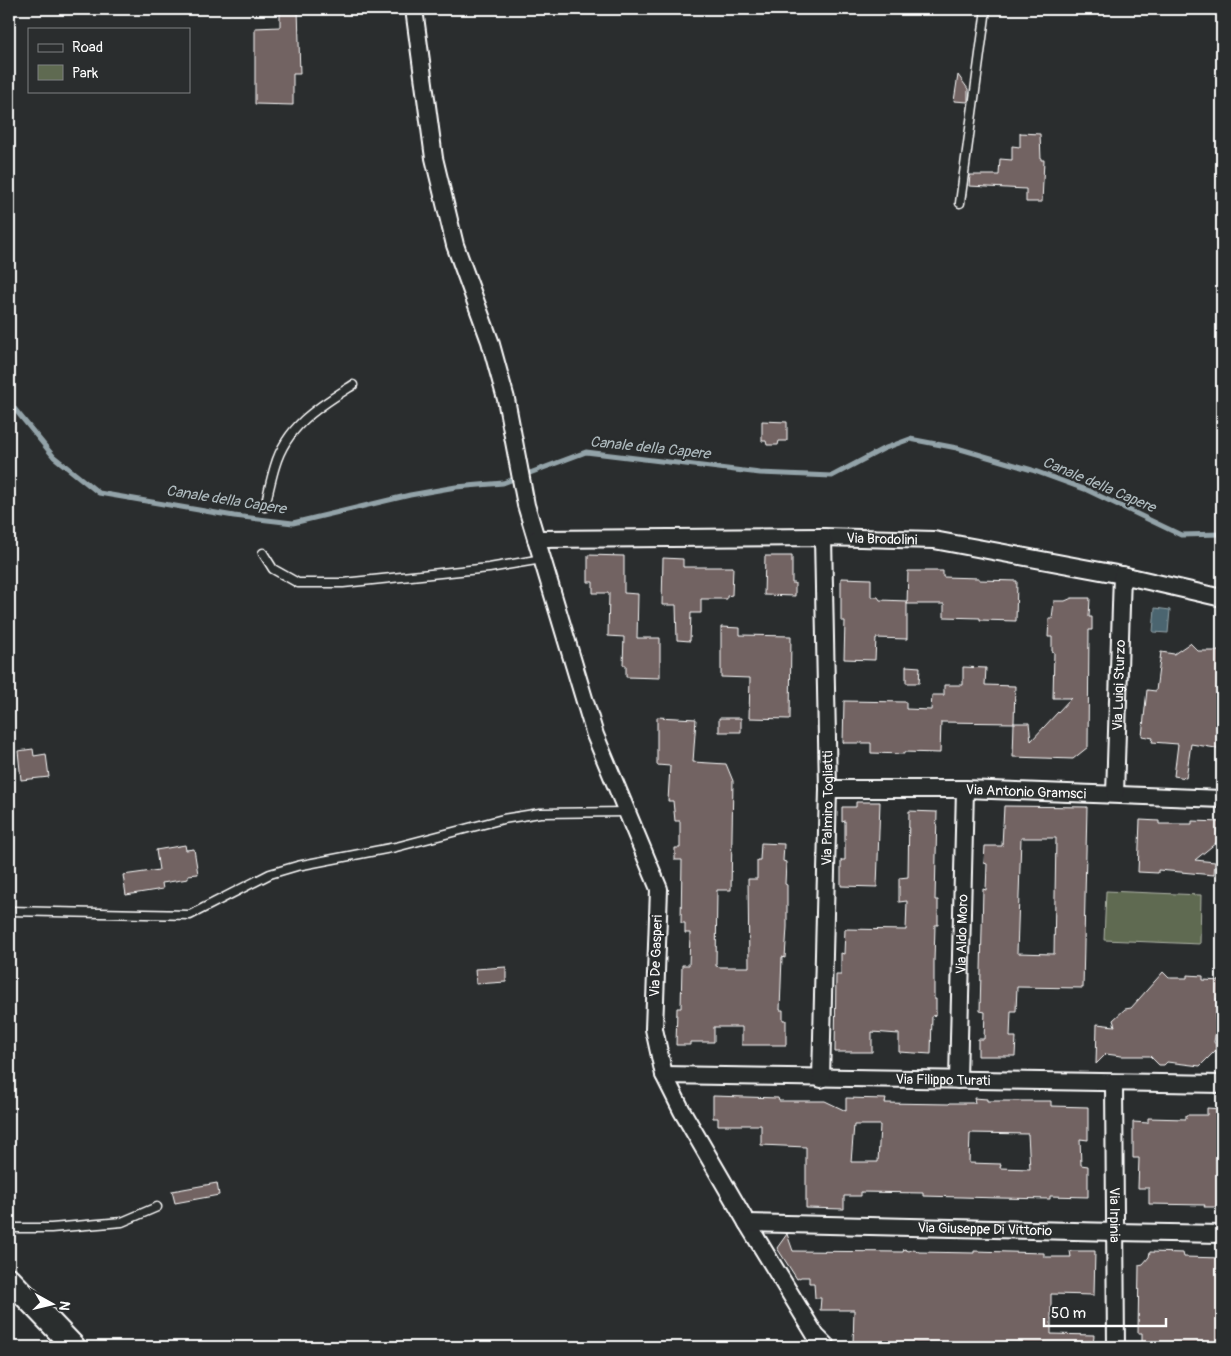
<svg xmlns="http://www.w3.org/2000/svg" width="1231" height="1356" viewBox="0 0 1231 1356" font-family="Pangolin,sans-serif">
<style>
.green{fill:#5f6a51;stroke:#afb4a8}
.water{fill:#4b656f;stroke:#93a3a9}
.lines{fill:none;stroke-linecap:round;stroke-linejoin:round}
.stream{stroke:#93a3a9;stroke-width:5}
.building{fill:#726362;stroke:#fff;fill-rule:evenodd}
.lane-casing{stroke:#fff;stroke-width:11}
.street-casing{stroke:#fff;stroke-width:20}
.secondary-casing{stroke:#fff;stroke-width:26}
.lane{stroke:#2a2d2e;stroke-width:8}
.street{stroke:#2a2d2e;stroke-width:16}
.secondary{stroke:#2a2d2e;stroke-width:22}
.labels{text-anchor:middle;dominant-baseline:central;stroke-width:4;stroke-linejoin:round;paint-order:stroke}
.street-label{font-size:14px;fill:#fff;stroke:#2a2d2e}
.water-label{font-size:15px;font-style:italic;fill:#aebabe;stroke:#2a2d2e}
</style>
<rect width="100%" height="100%" fill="#2a2d2e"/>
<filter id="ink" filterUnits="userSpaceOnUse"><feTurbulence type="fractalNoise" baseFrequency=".02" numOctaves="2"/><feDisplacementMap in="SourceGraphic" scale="10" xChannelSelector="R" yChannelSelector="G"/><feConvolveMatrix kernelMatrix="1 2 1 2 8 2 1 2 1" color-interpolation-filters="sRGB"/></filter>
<g filter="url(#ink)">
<!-- green -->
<path class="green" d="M1106,891L1201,895L1200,944L1104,940Z"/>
<!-- water -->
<path class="water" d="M1155,608L1170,610L1168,633L1153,632Z"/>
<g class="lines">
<!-- stream -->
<path class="stream" d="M9,402L54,457L99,493L234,516L293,523L410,495L456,487L503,483L586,452L760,473L832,476L883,449L910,439L957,448L1032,470L1087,490L1181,535L1222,534"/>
</g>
<!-- building -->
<path class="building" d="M280,9H298L300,74H293V105L255,104V28L280,27Z
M958,75L968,89V102L954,101Z
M1020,133L1040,134L1041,160H1044L1042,202H1026V189L969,186L970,175H999L1000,159L1012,160V146L1020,147Z
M762,421L787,422V441H779L778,445H767L766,441H762Z
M588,555L624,556V593L638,594L637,638H660V678L626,677V665H623L624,637L608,636L609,593H593V582H588Z
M765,556H792V583H795V596L764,595Z
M663,558L683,559V567H733L732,595L727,596V599H701V613H691L690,641L677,640L676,605H662Z
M908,571H943V577L979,578V580L1017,581L1016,621L980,620V618L944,617V604H907Z
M841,578L871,579V597H878L880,600L907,601V639L876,638L875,660L844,659L845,621H841Z
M1072,598H1090L1089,617H1092V630H1089L1088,747L1073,759L1013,757L1014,723H1029L1031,741L1071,698H1053L1054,652L1052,651V637H1048L1049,619H1052L1054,601H1065Z
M721,627L740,628V635L791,636L790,719L749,718L750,678L721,677Z
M1190,643L1198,651H1222V749L1191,744L1186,778L1174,776L1178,744L1152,742L1153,738L1142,736L1147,690L1156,691L1161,652L1174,654Z
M906,666L920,667L919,683H906Z
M963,667L986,668L985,685L1015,686L1014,723L941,722L940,753L904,752V754L871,753V743H843L844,701L906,702V709L931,710L932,695H944V685H963Z
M657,717L696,719L693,762L726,764L733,781L731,890H717L716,966L720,967H749L748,879H757V860H760L761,843L784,844L783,861L786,862L785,884L787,885V927L785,958L782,957L780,1010H783V1020H786V1045H742V1027H714V1042H690V1045H676L677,1008H681L682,965H689L690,933H685V923H681L682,860H675V848H680V821H675L673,801H668L670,766L657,765Z
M719,718H741V732H719Z
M33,749L34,756L46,754L49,777L21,780L18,751Z
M856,802H880L877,887L841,886V860H845V821L842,822V807H856Z
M1004,806L1087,807L1083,988L1017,987L1016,1011H1011L1010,1037H1016L1015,1056H978V1039H984L985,1012L980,1011L983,889L986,890L987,864L984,863L985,846H1002ZM1021,838H1056L1054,954L1017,953Z
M909,811L937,812L935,900H938V925H935L934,962V999H936V1015L932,1016L931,1054L899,1052V1034L872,1032V1052H835L836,975H841V953L844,954L845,929L906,930L907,901L899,902V878L908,877Z
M1140,820L1159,821V824H1192V821L1222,822V838L1195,860L1215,862L1214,875L1158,870V873L1138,872Z
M185,845L186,850L194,849L198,874L188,875V879L162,883L163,889L126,895L123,875L159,870L156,850Z
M506,967V982L476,984L475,969Z
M1163,972L1169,978H1187V975L1203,976V980L1222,981V999L1217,998V1012L1215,1015L1216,1030L1214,1042L1216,1045V1050L1200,1066L1167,1062L1164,1065H1159L1150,1056H1121L1106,1054L1096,1064L1097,1024L1115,1026L1113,1020L1125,1009L1131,1008Z
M713,1096L778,1098L779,1101H825L846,1111V1098L886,1099L885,1103L949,1104L950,1103H975L974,1098L987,1099V1101H1051V1106L1088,1107V1140L1080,1139L1081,1165L1088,1166V1197L1050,1196V1199L1000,1198L923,1196V1193L861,1192V1196H844V1209L806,1208V1147L761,1145V1125H718V1118H713ZM854,1125H880L878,1162H851ZM970,1133L1028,1134L1030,1169L1000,1168L1001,1164L969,1163Z
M1207,1108L1222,1109V1207H1204L1205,1205L1149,1204V1188H1138L1139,1158H1133V1122L1148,1123V1118L1186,1119V1115H1207Z
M217,1183L219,1195L175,1203L172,1191Z
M787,1234L793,1251L903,1252L904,1249L909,1251L914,1249L919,1252L974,1253V1251L1044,1253V1257H1071L1070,1251H1095L1094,1295L1051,1294V1334L1094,1335L1093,1347H1003V1345H972V1347H951V1344H893V1347H873V1345H853L854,1310H820L821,1298H815L814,1283H809V1277H801L797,1279L777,1248Z
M1150,1252L1183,1253L1184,1257L1222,1258V1345H1142V1333H1138L1139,1265L1143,1264L1149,1257Z"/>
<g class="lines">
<defs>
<path id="lane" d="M960,203L986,9
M265,507C268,493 271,479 275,466C287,425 320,406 353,385
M263,553L273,569L298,583H343L489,568L542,559
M9,911L190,915L270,874L297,866L396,847L503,819L540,813L627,812
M9,1228H51L122,1222L157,1207"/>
<g id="street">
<path d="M414,9L434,158L455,245L490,341L506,399L526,505L595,735L659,889L654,1029L664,1075L682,1111L747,1223L816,1336L827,1347"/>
<path id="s1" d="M536,539L823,537L934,540L1122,575L1222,598"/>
<path id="s2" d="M828,789H965L1222,799"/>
<path id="s3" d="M1115,794L1122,575"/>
<path id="s4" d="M664,1075L1222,1084"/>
<path id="s5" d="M821,1079L828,789L823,537"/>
<path id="s6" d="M958,1080L965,789"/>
<path id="s7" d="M1114,1084L1116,1347"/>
<path id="s8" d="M747,1223L1116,1232L1222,1234"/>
</g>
<path id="secondary" d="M9,1279L74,1347"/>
</defs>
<!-- lane casing -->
<use href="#lane" class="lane-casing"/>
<!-- street casing -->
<use href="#street" class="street-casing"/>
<!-- secondary casing -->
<use href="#secondary" class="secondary-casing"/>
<!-- lane -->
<use href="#lane" class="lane"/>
<!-- street -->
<use href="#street" class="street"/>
<!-- secondary -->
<use href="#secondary" class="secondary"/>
</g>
</g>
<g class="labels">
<!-- street labels -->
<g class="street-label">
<text stroke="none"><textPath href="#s1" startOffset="346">Via Brodolini</textPath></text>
<text stroke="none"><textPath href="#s3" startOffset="109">Via Luigi Sturzo</textPath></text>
<text stroke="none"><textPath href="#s2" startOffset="198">Via Antonio Gramsci</textPath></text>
<text stroke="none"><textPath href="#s5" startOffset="271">Via Palmiro Togliatti</textPath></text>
<text stroke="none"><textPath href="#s6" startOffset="146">Via Aldo Moro</textPath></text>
<text transform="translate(656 956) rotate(-88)">Via De Gasperi</text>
<text stroke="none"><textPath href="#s4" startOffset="279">Via Filippo Turati</textPath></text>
<text stroke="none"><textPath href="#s7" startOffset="131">Via Irpinia</textPath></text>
<text stroke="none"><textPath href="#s8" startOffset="238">Via Giuseppe Di Vittorio</textPath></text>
</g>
<!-- water labels -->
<g class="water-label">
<text transform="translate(650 448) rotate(6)">Canale della Capere</text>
<text transform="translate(1099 485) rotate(23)">Canale della Capere</text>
<text transform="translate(226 500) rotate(9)">Canale della Capere</text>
</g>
</g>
<!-- margin -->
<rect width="1231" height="1356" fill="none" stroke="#2a2d2e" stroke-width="30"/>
<rect x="15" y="15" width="1201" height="1326" fill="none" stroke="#fff" stroke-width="2" filter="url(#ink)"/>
<!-- legend -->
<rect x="28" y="28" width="162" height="65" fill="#2a2d2e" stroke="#7f8182"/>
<rect x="38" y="44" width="25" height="8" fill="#2a2d2e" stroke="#7f8182"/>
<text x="72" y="52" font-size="15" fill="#ffffff">Road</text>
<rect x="38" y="65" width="25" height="15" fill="#5f6a51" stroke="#7f8182"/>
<text x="72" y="78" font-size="15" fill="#ffffff">Park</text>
<!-- north arrow -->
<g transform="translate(52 1304) rotate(98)" stroke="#2a2d2e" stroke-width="4" paint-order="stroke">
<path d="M0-4L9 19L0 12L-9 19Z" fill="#ffffff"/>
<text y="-8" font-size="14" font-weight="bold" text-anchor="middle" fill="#ffffff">N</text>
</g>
<!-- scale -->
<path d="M1044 1318v8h122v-8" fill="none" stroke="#ffffff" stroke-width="2.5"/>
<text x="1051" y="1318" font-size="15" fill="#ffffff" stroke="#2a2d2e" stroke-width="4" paint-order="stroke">50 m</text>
</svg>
